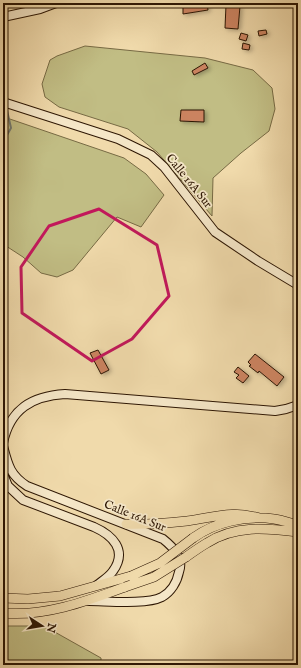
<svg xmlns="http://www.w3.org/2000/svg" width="301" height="668" viewBox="0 0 301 668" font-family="'IM FELL English',serif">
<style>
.green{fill:#c1bd84;stroke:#776a44}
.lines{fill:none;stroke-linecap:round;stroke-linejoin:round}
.stream{stroke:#71776d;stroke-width:2}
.building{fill:#cb8361;stroke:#2d1603;filter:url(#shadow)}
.secondary-casing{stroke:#2d1603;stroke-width:10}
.primary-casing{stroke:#2d1603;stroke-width:10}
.secondary{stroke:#f5e7c8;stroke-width:8}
.primary{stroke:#f0daab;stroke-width:9}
.primary-bridge-casing{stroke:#2d1603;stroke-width:10;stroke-linecap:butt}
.primary-bridge{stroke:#f0daab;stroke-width:9}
.marked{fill:none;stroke:#c2185b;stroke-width:3;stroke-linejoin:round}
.labels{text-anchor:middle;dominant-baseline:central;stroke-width:3.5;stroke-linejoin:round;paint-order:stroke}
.street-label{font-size:12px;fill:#2d1603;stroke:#f5e7c8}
</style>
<defs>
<filter id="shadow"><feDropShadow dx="2.5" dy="1.5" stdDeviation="2" flood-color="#0004"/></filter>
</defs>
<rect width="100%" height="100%" fill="#f0daab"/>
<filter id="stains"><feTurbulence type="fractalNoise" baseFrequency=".005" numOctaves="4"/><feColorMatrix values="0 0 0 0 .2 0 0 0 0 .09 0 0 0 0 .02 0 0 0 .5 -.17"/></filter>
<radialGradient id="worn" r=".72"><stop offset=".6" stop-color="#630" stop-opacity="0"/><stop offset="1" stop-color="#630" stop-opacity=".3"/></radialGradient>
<!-- green -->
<path class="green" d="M85,46L205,58L253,70L272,88L275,109L269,131L241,153L213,178L212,216L157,152L128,129L59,107L45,97L42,84L50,60L57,56Z
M4,117L124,158L146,174L164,195L141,227L117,217L73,270L57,277L41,273L23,257L3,244Z
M3,626H42L53,631L101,658V665H3Z"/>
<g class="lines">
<!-- stream -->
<path class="stream" d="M3,92L5,99
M3,142L11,128L6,106"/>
</g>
<!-- building -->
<path class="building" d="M194,3H207L208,10L183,14V5Z
M226,5L240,6L238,29L225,28Z
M266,30L267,34L259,36L258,31Z
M241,33L248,35L246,41L239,39Z
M243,43L250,45L249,50L242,49Z
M205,63L208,68L194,75L192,71Z
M181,110H204V122L180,121Z
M98,350L109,370L101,374L90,353Z
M255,354L284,377L277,386L259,371L258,373L249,366L251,365L248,362Z
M238,367L249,376L243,383L236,378L239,375L234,372Z"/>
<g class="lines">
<defs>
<path id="secondary" d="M3,17L40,9L56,3
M3,102L118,139L151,155L164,167L215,232L258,261L298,285
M3,443C10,409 32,396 65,394L275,411L286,409L298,405
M3,446C8,465 10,475 27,486L163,539C173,547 184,558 179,572C177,582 171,592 162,597C146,605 107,601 89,601
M3,474L8,486L23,500L94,527C112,535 128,550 113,571C109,577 102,581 97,585"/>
<path id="primary" d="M126,524C146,525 167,523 187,521C217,517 229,510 260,518
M193,538C215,522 246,515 274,519C282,520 290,523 298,525
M186,557C193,552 200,547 207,543C235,525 266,528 298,532
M3,598L28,599L60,596L131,576
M3,613C45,617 87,601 125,587"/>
</defs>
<!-- secondary casing -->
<use href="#secondary" class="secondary-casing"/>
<!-- primary casing -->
<use href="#primary" class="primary-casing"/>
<!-- secondary -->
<use href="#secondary" class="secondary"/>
<!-- primary -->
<use href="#primary" class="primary"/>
<defs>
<path id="primary-bridge" d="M131,576L160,563L193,538
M125,587L154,577L186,557"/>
</defs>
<!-- primary-bridge casing -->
<use href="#primary-bridge" class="primary-bridge-casing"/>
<!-- primary-bridge -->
<use href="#primary-bridge" class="primary-bridge"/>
</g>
<!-- marked area -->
<path class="marked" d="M99,209L157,245L169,296L132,339L92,361L22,313L21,267L49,226Z"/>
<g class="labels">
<!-- street labels -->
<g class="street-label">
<text transform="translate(189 181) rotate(51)">Calle 16A Sur</text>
<text transform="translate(135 516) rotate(22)">Calle 16A Sur</text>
</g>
</g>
<!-- margin -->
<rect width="301" height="668" fill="none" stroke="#f0daab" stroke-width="16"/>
<rect x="4" y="4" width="293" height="660" fill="none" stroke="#2d1603" stroke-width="2"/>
<rect x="8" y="8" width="285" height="652" fill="none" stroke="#2d1603"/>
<!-- north arrow -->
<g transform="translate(42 626) rotate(102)" stroke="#f5e7c8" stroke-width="3" paint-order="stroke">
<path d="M0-3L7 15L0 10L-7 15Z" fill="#2d1603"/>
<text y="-6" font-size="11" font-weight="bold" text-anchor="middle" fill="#2d1603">N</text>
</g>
<rect width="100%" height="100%" filter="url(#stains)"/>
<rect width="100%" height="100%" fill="url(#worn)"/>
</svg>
